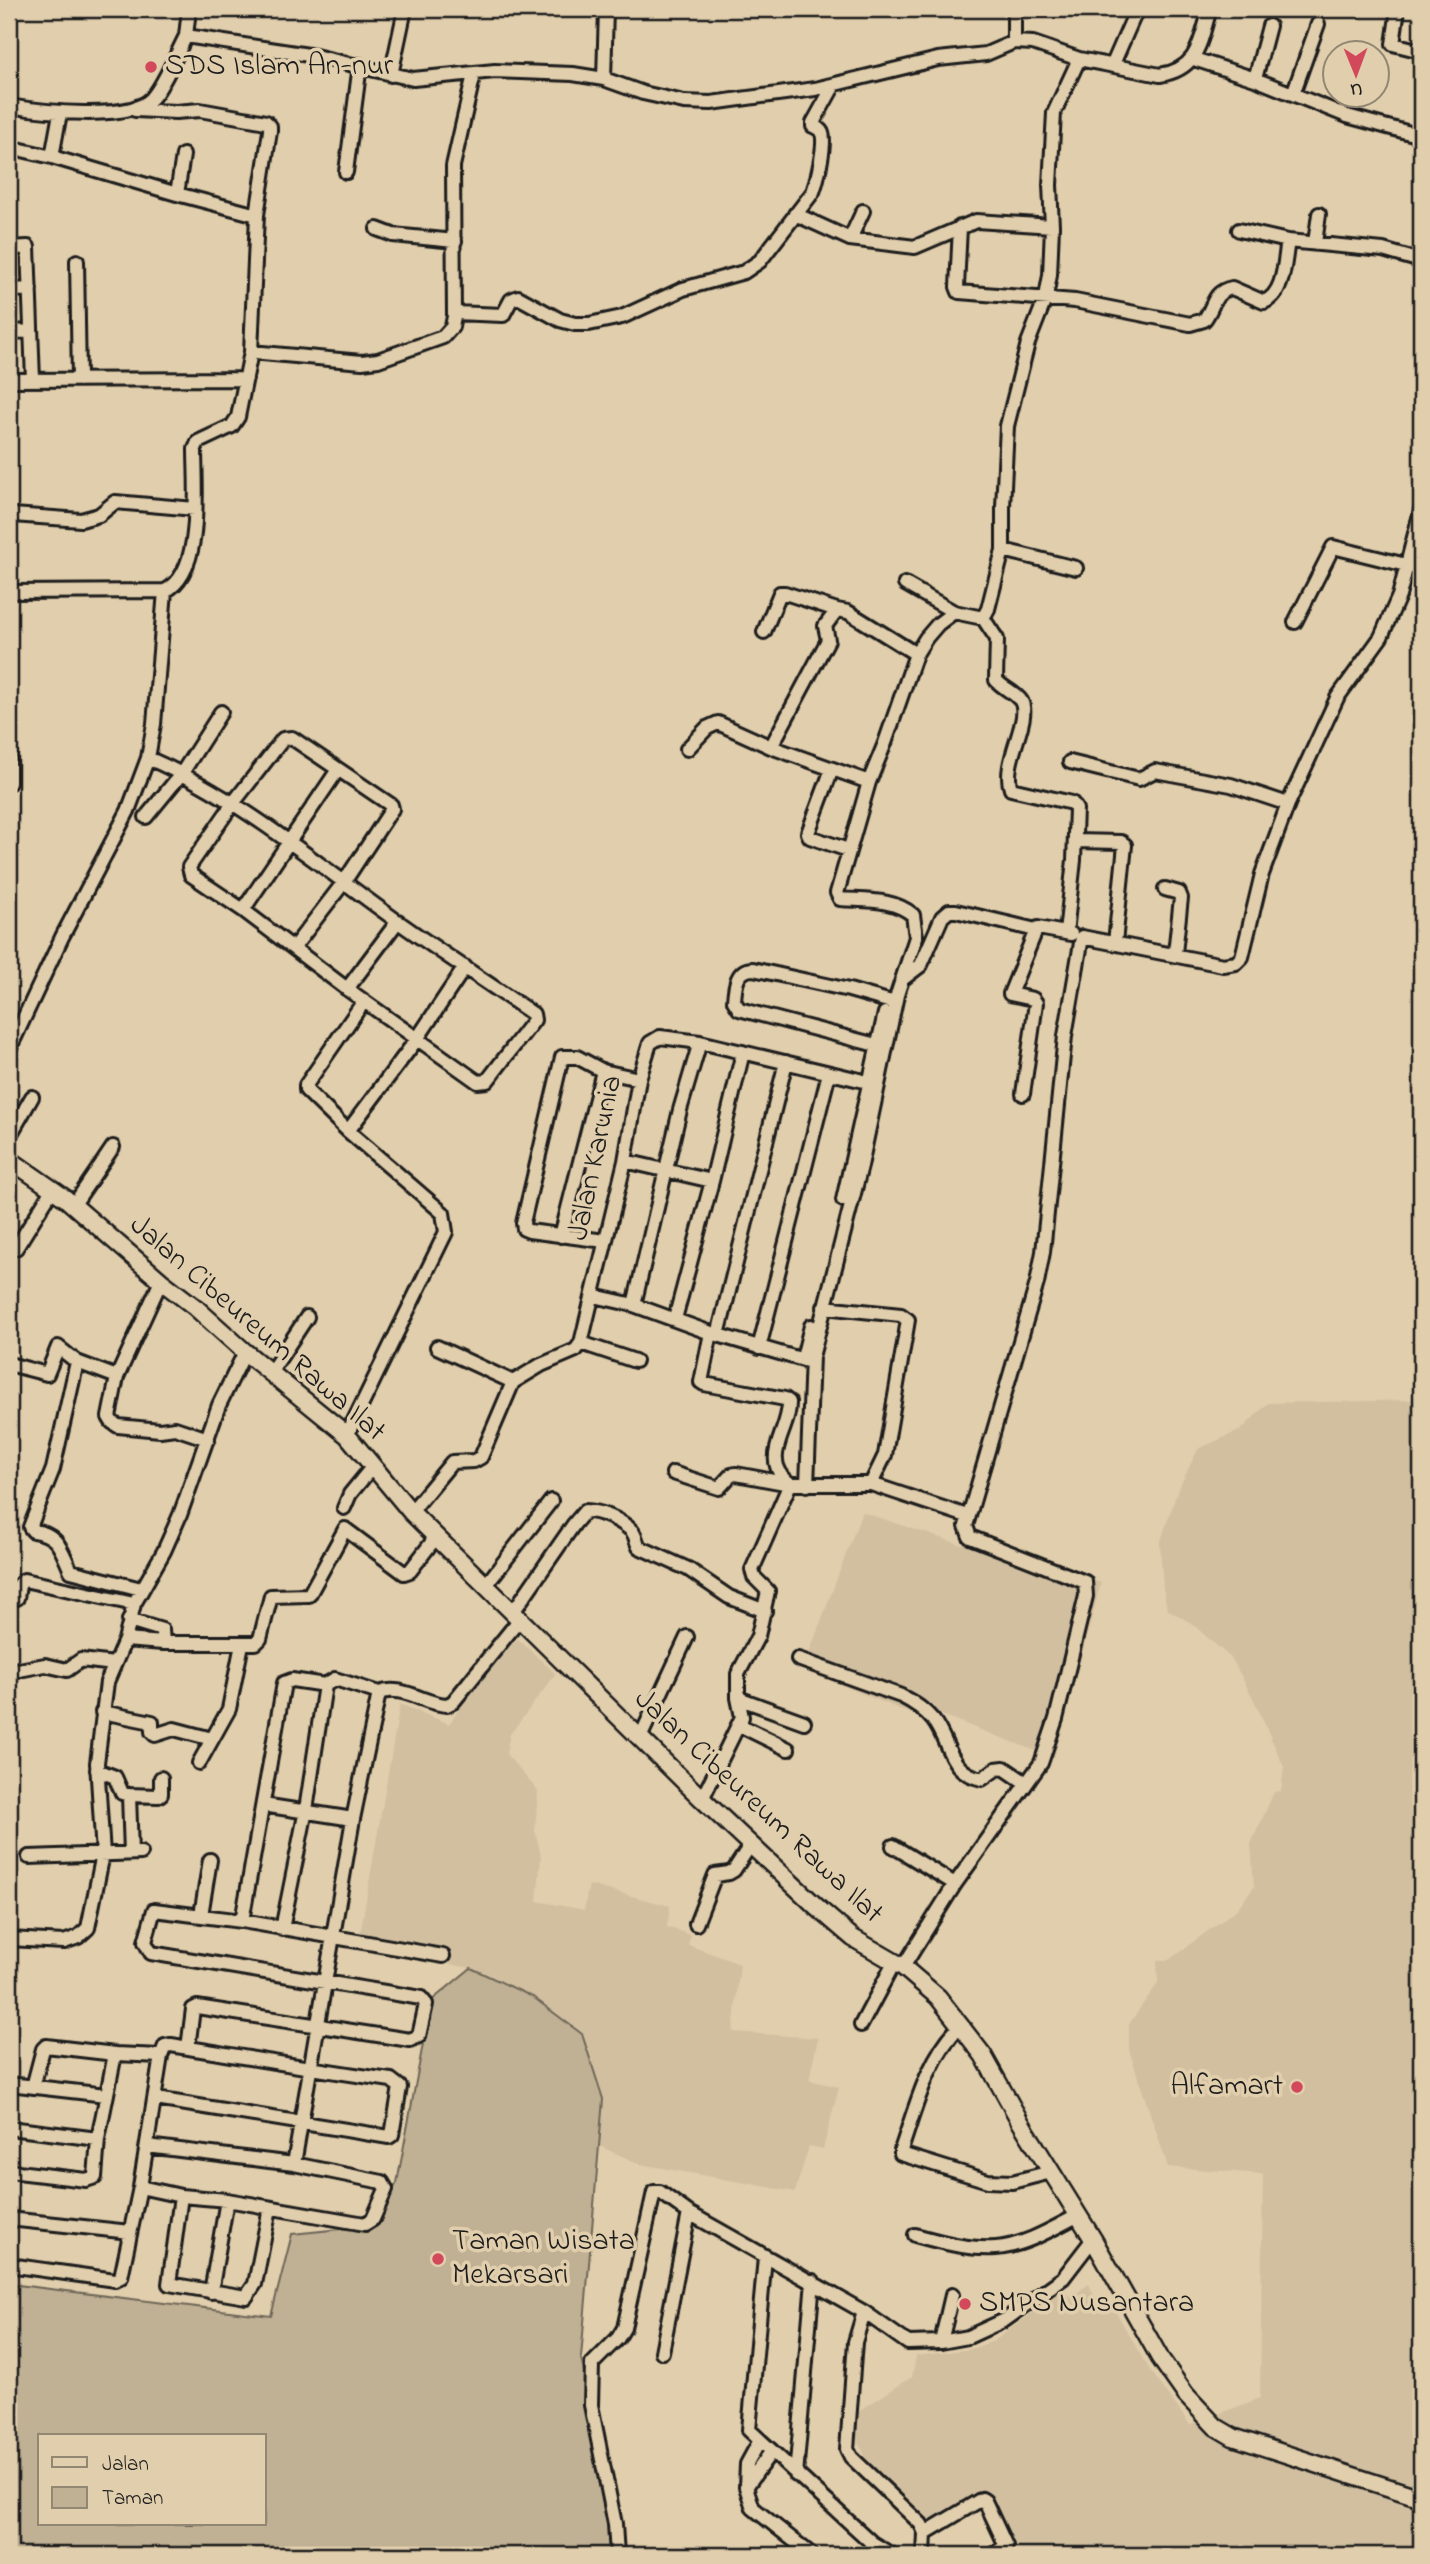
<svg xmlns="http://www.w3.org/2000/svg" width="1430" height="2564" viewBox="0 0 1430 2564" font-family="'Indie Flower',sans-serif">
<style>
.built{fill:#d1bfa0}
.green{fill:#c0b194;stroke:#6e6658;stroke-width:2;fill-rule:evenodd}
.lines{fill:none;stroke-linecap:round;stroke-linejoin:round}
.street-casing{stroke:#1c1c1c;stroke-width:18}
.secondary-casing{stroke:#1c1c1c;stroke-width:21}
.street{stroke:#e1ceac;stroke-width:12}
.secondary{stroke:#e1ceac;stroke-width:16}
.poi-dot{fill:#d1495b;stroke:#e1ceac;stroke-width:2.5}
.labels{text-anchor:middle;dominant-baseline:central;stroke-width:7;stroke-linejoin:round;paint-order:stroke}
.poi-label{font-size:30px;fill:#1c1c1c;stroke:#e1ceac;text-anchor:start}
.street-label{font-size:30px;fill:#1c1c1c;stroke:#e1ceac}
</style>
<rect width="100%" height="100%" fill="#e1ceac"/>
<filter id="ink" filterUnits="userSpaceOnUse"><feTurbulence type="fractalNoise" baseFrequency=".0143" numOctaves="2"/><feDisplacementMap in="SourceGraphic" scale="14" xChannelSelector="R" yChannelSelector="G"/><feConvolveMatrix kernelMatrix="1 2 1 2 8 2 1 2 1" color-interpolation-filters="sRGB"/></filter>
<g filter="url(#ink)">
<!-- built -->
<path class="built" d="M1421,1400V2555H1016L991,2494L948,2525L930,2519L869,2464L856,2437L859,2411L912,2377L916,2356L971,2349L994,2341L1064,2290L1071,2297L1089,2284L1096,2301L1110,2302L1148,2367L1190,2425L1260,2398L1263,2174L1168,2167L1129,2050V2024L1158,1983L1157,1960H1169L1236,1910L1254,1887L1251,1844L1274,1792L1281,1791L1284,1767L1253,1698L1232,1659L1191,1623L1167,1609L1163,1588L1160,1544L1177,1492L1198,1449L1241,1430L1268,1403Z
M862,1512L962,1545L973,1536L1101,1583L1054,1758L931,1711L926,1720L803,1669Z
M518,1639L556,1674L510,1734L506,1754L538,1791L535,1830L541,1857L537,1901L584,1910L589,1885L670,1906L667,1927L691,1935L688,1945L740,1964L733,2032L818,2038L809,2080L839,2087L823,2149L809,2146L795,2192L640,2164L599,2146L603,2099L471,1968L358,1947L400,1704L449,1724L497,1655Z"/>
<!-- green -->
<path class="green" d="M471,1968L533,1997L582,2034L603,2099L581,2358L623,2555H9V2284L271,2316L292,2234L371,2226L397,2183L431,2001ZM40,2436H264V2524H40Z"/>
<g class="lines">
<defs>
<path id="street" d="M1014,9V42
M1398,9L1393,44L1421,51
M186,36L189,9
M1194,59L1255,79L1347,116L1421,136
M1113,64L1137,9
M391,75L405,9
M604,79L606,9
M1255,79L1269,26
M1293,94L1318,24
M9,106C38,111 132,122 152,98C164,85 177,53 186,36L315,56L413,79L495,71L573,74L604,79L643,93L684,102L711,103L815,89L938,59L986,54L1014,42L1033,43L1079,59L1160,75C1199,69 1200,41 1210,9
M135,110L176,112L200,110L266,122L270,126V131L257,215
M9,147L52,157L177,194
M52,157L60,113
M346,172L360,65
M795,214L850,239L915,247L976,221L1052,226
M960,227L957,287L959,292L1075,301L1190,324L1204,320C1215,306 1212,292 1232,288L1264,302C1285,293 1284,262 1288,241
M377,229L393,235L455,241
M1239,230L1288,241L1383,250L1421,261
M850,239L863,211
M1315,243L1319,214
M9,248L28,247L33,380
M77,261L79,380
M9,290L30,289
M454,313L503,315L511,300L518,297L560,320L575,324H589L622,317L683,289L744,272L760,261L813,192C817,181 826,144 822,133C821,130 816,127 813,126V123L834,85
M9,332L31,331
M251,352L362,362L378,360L443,337L452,327L454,316L453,166L474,74
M9,380L246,379
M9,517L13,515L81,520L99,515L115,502L195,509
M1003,550L1076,568
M905,584L954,612
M9,592L165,591
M983,618L997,639L996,680C1002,688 1015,692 1021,701C1032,719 1001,763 1011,789L1072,803L1076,809L1074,860L1066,933
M1295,622L1333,547L1406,565
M764,632L780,593H785L837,610
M9,717V783
M771,747L828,640L825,626L837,610L848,612L916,654
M687,749L707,728L718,723L771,747L869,782
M148,758C240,798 316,863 397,921C442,953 488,983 533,1014L534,1020L487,1081L478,1082L347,989L243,910L191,875L189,867L234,802L283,739L292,738L391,805L392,809L344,882L294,947
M1070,762L1139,779L1155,771L1231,785L1288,804
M832,769L808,833L810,837L848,850
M146,817L182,773L221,712
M1075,841L1121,842L1125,845L1115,943
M1165,889L1179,893L1181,898L1175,953
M243,910L337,771
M904,978L921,965L942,917L949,911H956L1036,930
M347,989L398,921
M876,1045L739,1009L734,1001C735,987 736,969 753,969L849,990L895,1003
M9,1050L62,937L128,811L148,758L154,724L165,591C204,572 195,487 195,449L198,442L232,426L238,417L251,352L257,215L177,194L183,155
M1023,1094L1036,1003L1033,999L1010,994L1036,930L1038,928L1071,934
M348,1131L417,1039L465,967
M9,1137L32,1097
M625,1161L712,1181
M843,1200L885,1013
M73,1206L113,1147
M561,1236L603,1071
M605,1241L529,1231L524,1229L523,1223L562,1057H577L603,1071L639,1079
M16,1248L52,1190
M161,1281L117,1377L109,1417L112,1422L118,1426L160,1430L175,1428L208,1439
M594,1296L634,1305L711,1333L807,1361
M634,1305L680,1110L700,1042
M824,1307L901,1315L908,1320L885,1455L871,1484
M675,1319L712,1181L743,1052
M718,1335L786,1062
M581,1343L635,1361
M437,1347L513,1382
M759,1348L829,1073
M803,1358L811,1326
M77,1362L53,1469L30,1527L33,1531C59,1534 61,1550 71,1571L141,1589
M9,1364L47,1374L58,1347L77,1362L117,1377
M270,1373L307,1317
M347,1435L446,1232L443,1213L348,1131L306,1090V1085L364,1001
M673,1473L719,1488L731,1475L736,1474L790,1484H871L967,1516
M807,1485L812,1357L861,1166L897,995L916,937L913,915C893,898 865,901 840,899L837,893L869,782L885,743L916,654L926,638L938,624L954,612L983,618L988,609L1003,550V507L1007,426L1028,343L1046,297L1050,275L1052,226L1050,185L1054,113L1079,59
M344,1508L350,1494L373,1466
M411,1512L452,1462L474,1461L481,1457L513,1382L541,1365L576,1350L581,1343L625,1161L639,1079L650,1043L660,1037L700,1042L868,1082
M486,1585L551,1501
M17,1598L19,1585L24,1580L134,1604
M513,1612L574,1524L585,1511C601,1511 621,1520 632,1531C636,1536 636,1542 639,1547L688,1569L729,1597L765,1611
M129,1620L162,1630L163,1643
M125,1640L163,1643H256L260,1639L271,1596L309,1595L345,1529L404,1573L410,1571L436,1537
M798,1659L901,1696C913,1702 925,1710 933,1720C950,1742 948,1772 982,1779L996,1769L1004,1768L1026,1783
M9,1668L19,1670L45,1665L67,1670L81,1660L114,1664
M738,1698L804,1722
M102,1712L152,1722V1732L155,1735L174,1729L212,1739
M739,1725L788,1749
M640,1738L687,1637
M199,1763L229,1709L242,1644
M97,1770L115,1777L122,1793L129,1795L131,1853
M129,1795L158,1796L161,1794V1778
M702,1799L742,1717L738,1698V1674L758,1636L768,1591L754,1577L752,1570L790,1484C758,1458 790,1432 789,1402L785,1399L704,1384L701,1382L711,1333
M263,1805L353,1819
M893,1846L955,1884
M29,1857L141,1853
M201,1915L210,1860
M242,1921L284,1683L292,1680L325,1685
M696,1924L715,1875L729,1873L734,1870L751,1844
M282,1929L306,1810L325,1685L335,1679L379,1693
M9,1939L64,1942L78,1937L88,1928L103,1854L97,1763L107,1682L125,1640L134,1604L164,1551L180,1515L219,1405L245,1352
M903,1967L955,1884L1041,1763L1056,1719L1086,1596L1085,1582L970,1537L966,1526L1037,1283L1043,1252L1065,1036L1082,937L1223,965L1236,963L1242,957L1262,874L1288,804L1337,698L1381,637L1399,596L1421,510
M861,2025L894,1963
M961,2025C927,2058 916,2107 901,2150V2154L988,2181L1012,2182L1051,2172
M188,2048L193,2009L197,2007L410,2040L419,2036L426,2004L421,1998L151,1953L145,1942L154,1910L242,1921L443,1956
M9,2084L106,2095
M33,2087L43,2049L46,2046L115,2054L161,2056
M9,2128L98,2139
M294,2164L353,1819L379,1693C402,1684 424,1704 447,1705L453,1702L520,1619
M9,2171L86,2180L95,2177L98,2139L115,2054
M140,2187L181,2196L227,2200L365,2224L373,2219L386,2189L382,2182L294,2164L147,2146
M181,2196L169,2284L246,2297L255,2284L270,2208
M9,2219L130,2232
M915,2235C940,2242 970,2250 996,2248C1024,2246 1052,2229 1077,2216
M765,2257L749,2430L872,2543L892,2555
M9,2265L115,2280L121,2277L140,2187L161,2056L165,2046L171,2045C244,2057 317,2070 391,2080L400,2087L392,2135L389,2137L156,2099
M211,2292L227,2200
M864,2312L855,2342L847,2449L851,2457L921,2524L925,2533L924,2555
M941,2342L952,2295
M662,2352L689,2213
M771,2452L746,2487L753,2508L812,2555
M796,2475L813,2281
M746,2487L747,2464L759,2442
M925,2533L982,2499L985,2501L1006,2546L992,2555
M617,2555L615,2524L591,2405L592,2364L618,2338L624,2328L654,2192H660L689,2213L864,2312L908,2343L941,2342L968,2337L1005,2320L1063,2278L1093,2239"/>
<path id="secondary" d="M9,1159L65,1198L161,1281L195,1307L245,1352L347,1435L411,1512L702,1799L818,1908L853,1938L903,1967L938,1997L983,2055L1021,2123L1093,2239L1160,2358L1186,2395L1216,2427L1233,2437L1421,2498"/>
</defs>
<!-- street casing -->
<use href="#street" class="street-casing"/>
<!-- secondary casing -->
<use href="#secondary" class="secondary-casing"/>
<!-- street -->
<use href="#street" class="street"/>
<!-- secondary -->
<use href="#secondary" class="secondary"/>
</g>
</g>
<!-- markers -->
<g class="poi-dot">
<circle cx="151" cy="67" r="7"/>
<circle cx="1297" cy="2087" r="7"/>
<circle cx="438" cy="2259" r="7"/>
<circle cx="965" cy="2304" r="7"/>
</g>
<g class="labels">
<!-- poi labels -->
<g class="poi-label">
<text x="165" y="67">SDS Islam An-nur</text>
<text x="1283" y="2087" text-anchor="end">Alfamart</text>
<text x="452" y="2242">Taman Wisata<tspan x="452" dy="34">Mekarsari</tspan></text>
<text x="979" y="2304">SMPS Nusantara</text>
</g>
<!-- street labels -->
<g class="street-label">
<text transform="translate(596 1158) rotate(-78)">Jalan Karunia</text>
<text transform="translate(257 1329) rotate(41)">Jalan Cibeureum Rawa Ilat</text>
<text transform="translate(758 1807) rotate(43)">Jalan Cibeureum Rawa Ilat</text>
</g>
</g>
<!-- margin -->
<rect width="1430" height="2564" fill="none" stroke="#e1ceac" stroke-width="35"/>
<rect x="18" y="18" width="1395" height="2529" fill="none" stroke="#1c1c1c" stroke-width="2.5" filter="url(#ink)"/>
<!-- legend -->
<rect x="38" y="2434" width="228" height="91" fill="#e1ceac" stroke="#928772" stroke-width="2"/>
<rect x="52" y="2457" width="35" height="10" fill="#e1ceac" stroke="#928772" stroke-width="2"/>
<text x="102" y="2470" font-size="21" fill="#1c1c1c">Jalan</text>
<rect x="52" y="2487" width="35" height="21" fill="#c0b194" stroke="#928772" stroke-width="2"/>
<text x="102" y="2504" font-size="21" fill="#1c1c1c">Taman</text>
<!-- north arrow -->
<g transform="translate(1356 74) rotate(179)"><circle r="33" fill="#e1ceac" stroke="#928772" stroke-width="2"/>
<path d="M0-5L12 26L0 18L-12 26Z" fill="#d1495b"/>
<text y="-10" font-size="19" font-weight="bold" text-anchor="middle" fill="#1c1c1c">U</text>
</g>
</svg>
